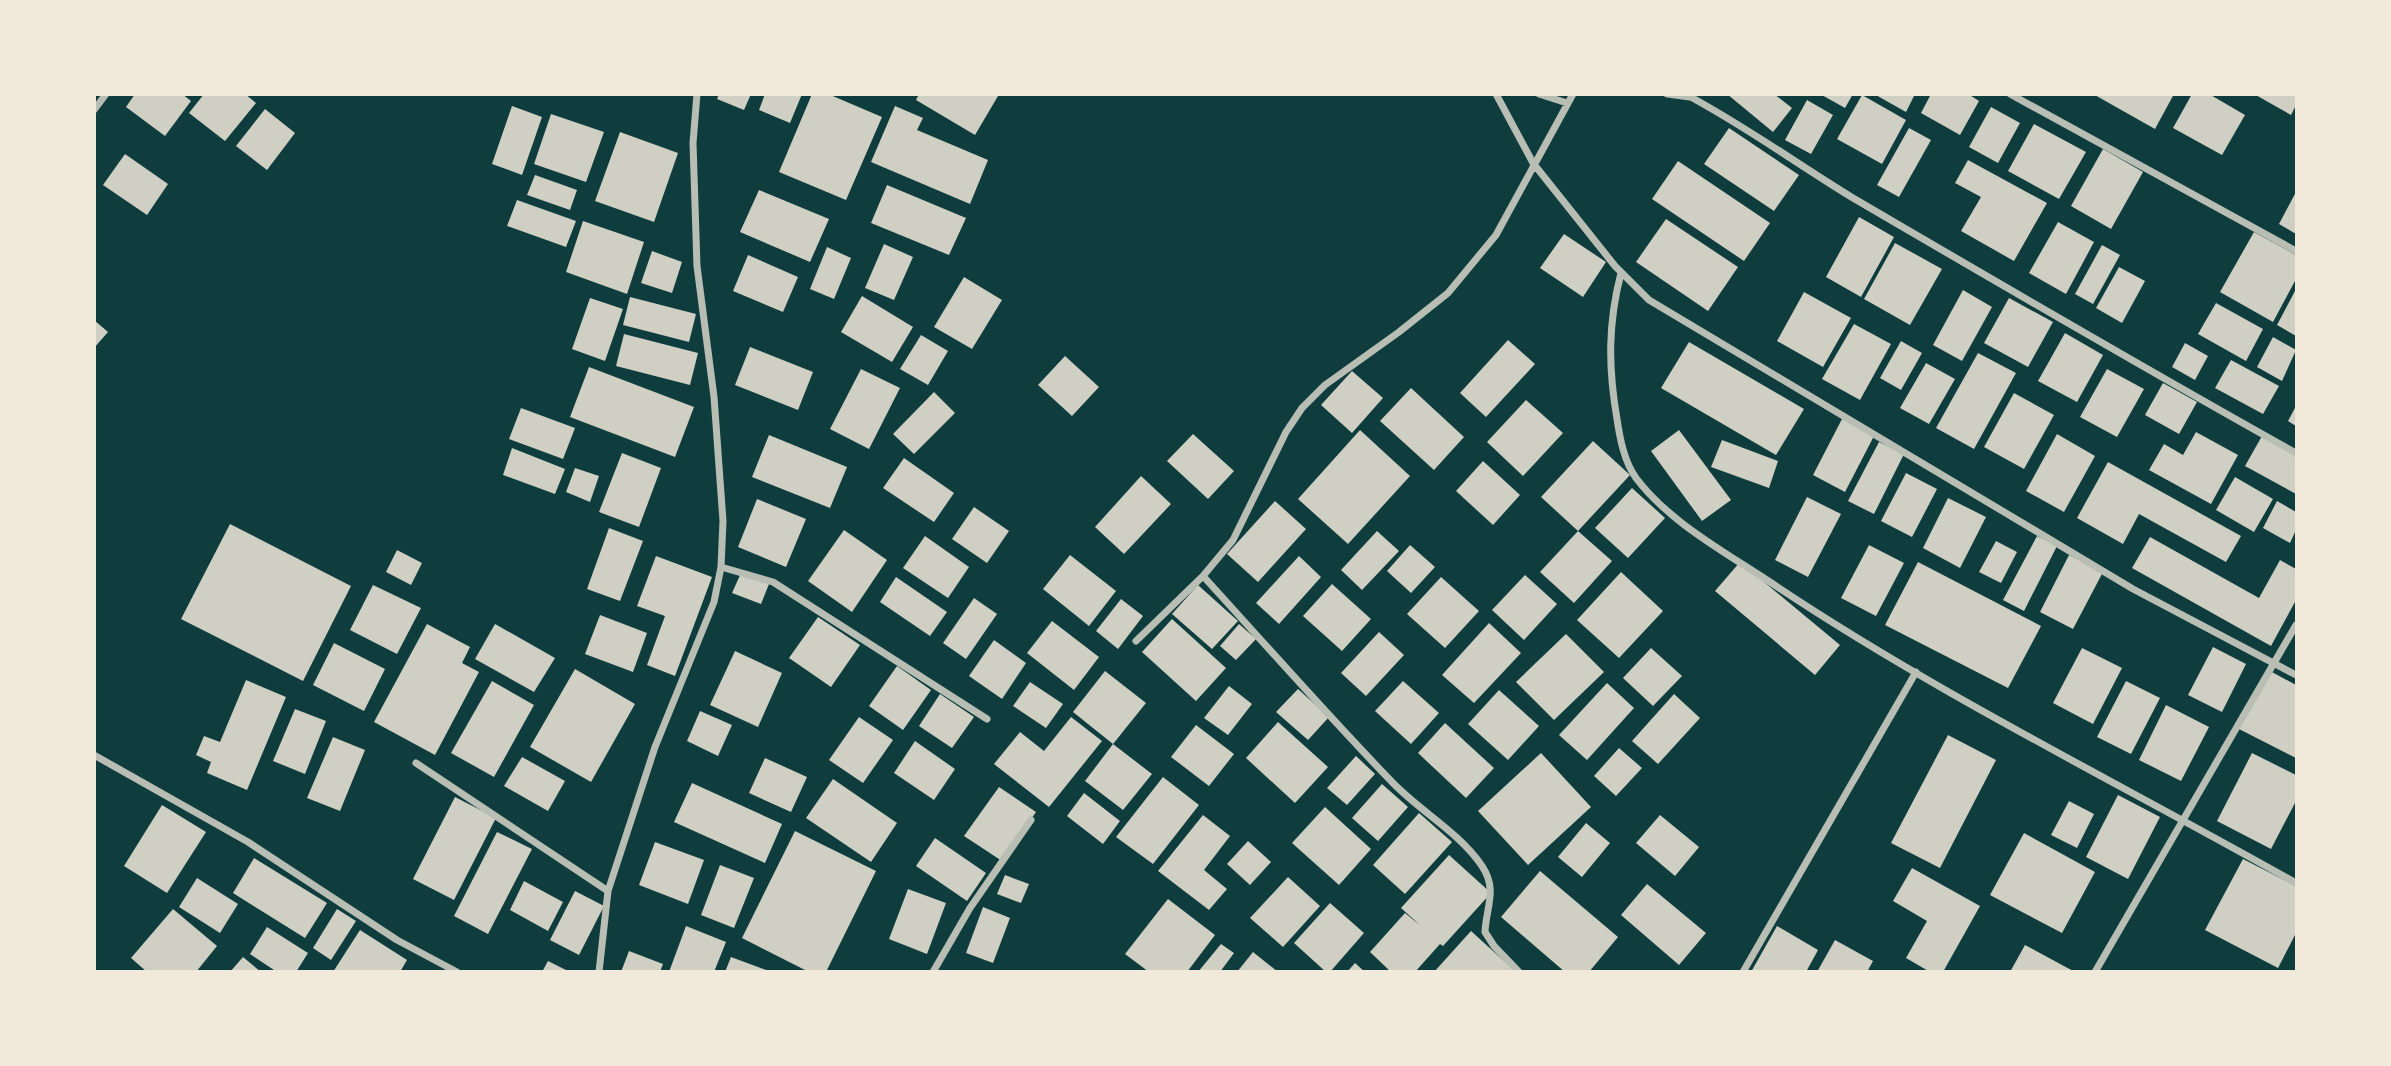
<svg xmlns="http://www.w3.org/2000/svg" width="2391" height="1066" viewBox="0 0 2391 1066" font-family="Lora,serif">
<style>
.building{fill:#cfcfc3}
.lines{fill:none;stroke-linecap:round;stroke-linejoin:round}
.minor{stroke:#b8beb3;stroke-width:7}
</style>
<rect width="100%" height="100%" fill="#0f3d3e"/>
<!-- building -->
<path class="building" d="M135,94H182L191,101L165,136L126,107Z
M204,94H245L256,103L225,141L189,113Z
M719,94H751L744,110L717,99Z
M765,94H802L790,123L759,110Z
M812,94H828L882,117L846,200L779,172Z
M919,94H996L998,96L975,135L916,100Z
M1727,94H1774L1792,108L1773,132Z
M1820,94H1853L1845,108Z
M1874,94H1915L1906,112Z
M1931,94H1968L1979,101L1960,135L1921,113Z
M2093,94H2174L2155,129Z
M2192,94H2209L2245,115L2222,155L2173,128Z
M2254,94H2296V105L2291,115Z
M1862,95L1906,120L1882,164L1837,139Z
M1807,100L1833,115L1811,154L1785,140Z
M512,106L542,117L522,175L492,164Z
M895,106L923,118L917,130L988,160L970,204L871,162Z
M1991,107L2020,123L1998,163L1969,147Z
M265,109L295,133L267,170L236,146Z
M551,114L604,132L586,182L534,164Z
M2034,124L2086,152L2059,199L2008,171Z
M1729,128L1799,175L1774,211L1704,164Z
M1909,128L1931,140L1899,197L1877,185Z
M620,132L678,153L654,222L595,201Z
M2103,149L2143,172L2111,229L2071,206Z
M125,154L168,184L147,215L103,185Z
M1968,160L2047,203L2014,261L1961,231L1981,197L1955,183Z
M1678,161L1770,223L1744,261L1652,199Z
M535,175L577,190L570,210L527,195Z
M887,185L966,218L949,255L871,223Z
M759,190L829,219L810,262L740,232Z
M2296,192V234L2279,224Z
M517,200L576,221L566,247L507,226Z
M1859,217L1894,237L1861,297L1826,277Z
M1666,219L1738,267L1708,311L1636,262Z
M583,221L644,242L627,294L566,272Z
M2058,222L2094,242L2066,294L2029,273Z
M2254,232L2296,255V279L2273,322L2220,292Z
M1564,234L1606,262L1583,297L1540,268Z
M1895,243L1942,269L1910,325L1864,299Z
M884,244L913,257L894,300L865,288Z
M2102,245L2120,255L2093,304L2075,294Z
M827,247L851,258L834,299L810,289Z
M652,251L682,262L672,293L641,283Z
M748,255L798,277L783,312L733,291Z
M2119,267L2145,281L2122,323L2096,308Z
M964,277L1002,300L972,349L934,327Z
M2296,289V336L2277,325Z
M1963,290L1992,307L1962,361L1933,345Z
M1804,292L1851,318L1823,367L1777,341Z
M862,296L913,327L892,362L841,332Z
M630,297L696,314L689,342L623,325Z
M590,298L623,309L605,361L572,349Z
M2009,298L2053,322L2028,367L1984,343Z
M2216,303L2263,329L2246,361L2198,334Z
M94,320L108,332L94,348Z
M1854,324L1891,344L1860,400L1822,379Z
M2065,333L2103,355L2077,402L2038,381Z
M624,334L698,353L690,385L616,366Z
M921,335L948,351L928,385L900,369Z
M2273,337L2296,350L2282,381L2257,367Z
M1508,340L1535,364L1486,417L1460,393Z
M1901,341L1922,353L1901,390L1880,378Z
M1689,342L1804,409L1776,455L1661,388Z
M2185,343L2208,356L2195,380L2172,367Z
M750,347L813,372L798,410L735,385Z
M1978,353L2016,373L1974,449L1936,428Z
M1065,356L1099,387L1072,416L1038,385Z
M2231,360L2279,386L2263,414L2215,388Z
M1926,363L1955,379L1929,424L1900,408Z
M589,367L694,407L675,457L570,417Z
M861,369L900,388L869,449L830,429Z
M2107,369L2144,389L2117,437L2080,417Z
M1352,371L1383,398L1352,433L1321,405Z
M2163,383L2197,402L2179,434L2145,415Z
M1411,388L1464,437L1434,470L1380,421Z
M934,392L955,413L914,454L893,434Z
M2014,393L2054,415L2024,469L1984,447Z
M1526,400L1563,433L1523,476L1487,442Z
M2296,406V426L2288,421Z
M521,408L575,428L563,459L509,439Z
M1842,419L1874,436L1845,492L1813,475Z
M1360,430L1410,476L1348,544L1298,499Z
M1679,430L1731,500L1702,521L1651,451Z
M2196,432L2238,455L2211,504L2149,470L2164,444L2183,455Z
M1193,434L1234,471L1208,499L1167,461Z
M2057,434L2095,456L2064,512L2026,491Z
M769,435L847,467L830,508L752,477Z
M2262,436L2296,455V494L2245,466Z
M1722,440L1778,461L1769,488L1711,467Z
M1593,441L1630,475L1578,531L1612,561L1574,603L1540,572L1578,531L1541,497Z
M1879,442L1904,454L1874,514L1848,501Z
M512,448L565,469L555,494L503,475Z
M622,453L661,468L639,527L599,512Z
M904,458L954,493L934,522L883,488Z
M1483,461L1520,495L1493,525L1456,491Z
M2108,462L2241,536L2226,562L2139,514L2123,544L2077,518Z
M575,468L599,476L590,502L566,492Z
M1906,473L1937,489L1912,537L1881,521Z
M1141,476L1171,504L1124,554L1095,527Z
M2235,477L2273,499L2254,532L2216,510Z
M1632,488L1665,518L1628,558L1595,528Z
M1807,497L1841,514L1808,577L1775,560Z
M1948,498L1986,517L1960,568L1923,548Z
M757,499L806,519L786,567L738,547Z
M1275,501L1306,529L1258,582L1227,554Z
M2277,501L2296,512V530L2290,543L2263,528Z
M974,507L1009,531L987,563L952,539Z
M230,524L351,586L303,681L181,619Z
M609,528L643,541L620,601L587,589Z
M844,530L887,560L852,612L808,581Z
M1377,531L1399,551L1362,590L1341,570Z
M925,536L969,567L948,598L903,568Z
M2037,536L2057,546L2024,611L2003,600Z
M2150,537L2259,598L2280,560L2296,569V600L2271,646L2132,568Z
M1996,541L2017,552L2001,583L1979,572Z
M1410,545L1435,567L1411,593L1387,571Z
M1869,545L1904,563L1876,616L1841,598Z
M397,550L422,563L411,585L386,572Z
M1070,555L1116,591L1089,626L1043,589Z
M2069,555L2103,572L2073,629L2040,612Z
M656,556L712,577L675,676L647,665L665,616L637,606Z
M1299,556L1321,577L1279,624L1256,603Z
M1740,562L1840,645L1815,675L1715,591Z
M1918,562L2041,626L2008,688L1885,625Z
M1621,572L1663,611L1619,658L1577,620Z
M741,573L769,584L761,604L732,593Z
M1525,575L1557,604L1524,640L1492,610Z
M896,577L947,612L930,636L880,602Z
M1441,577L1479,611L1445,648L1407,614Z
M1332,584L1371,619L1342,651L1303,616Z
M373,585L421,608L397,654L350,630Z
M1198,585L1238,621L1212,649L1172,614Z
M974,598L997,614L966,659L943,643Z
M1121,599L1143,616L1118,649L1096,631Z
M600,615L647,633L633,672L585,654Z
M818,617L860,645L831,687L789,658Z
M1172,619L1226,668L1196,701L1142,652Z
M1052,621L1099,657L1074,690L1027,653Z
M1489,623L1521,653L1474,703L1442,675Z
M427,624L470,647L462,663L479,672L435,755L374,722Z
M495,624L555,658L534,692L475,659Z
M1239,624L1256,639L1236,660L1220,646Z
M1379,632L1404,655L1366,696L1341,673Z
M1566,634L1604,672L1554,720L1516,682Z
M994,640L1026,663L1002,699L969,676Z
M334,643L385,669L364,711L313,685Z
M2213,647L2246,664L2222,712L2188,695Z
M1651,648L1682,676L1653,706L1623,678Z
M2082,648L2122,668L2093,724L2053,703Z
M735,651L782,673L758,727L710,705Z
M897,666L931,690L903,730L869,706Z
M575,669L635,704L591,782L530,747Z
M1105,671L1146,703L1113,744L1073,712Z
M2270,671L2296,685V758L2239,729Z
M246,680L286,697L247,790L207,773L211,762L196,755L204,736L220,742Z
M492,681L534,705L494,777L451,753Z
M1403,681L1439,713L1411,744L1375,711Z
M2126,681L2160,698L2131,754L2097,737Z
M1030,682L1063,704L1046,728L1013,706Z
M1607,683L1634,708L1587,760L1559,735Z
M1229,686L1252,704L1228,735L1204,718Z
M1298,689L1329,717L1308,740L1276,712Z
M1499,690L1539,726L1508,760L1468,724Z
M940,694L974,717L952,748L919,726Z
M1674,694L1700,718L1658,764L1632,741Z
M2166,705L2209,727L2181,781L2139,760Z
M295,709L326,721L305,774L273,761Z
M700,711L732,725L718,756L687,741Z
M859,717L893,740L863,783L829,760Z
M1071,717L1102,741L1049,807L994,764L1020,732L1044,751Z
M1278,722L1328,767L1295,803L1246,758Z
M1445,723L1494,768L1466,798L1418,753Z
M1196,725L1234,754L1209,786L1171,757Z
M1948,735L1996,760L1940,868L1891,843Z
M333,737L365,750L340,811L307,798Z
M915,741L955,769L934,800L894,773Z
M1113,744L1152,774L1123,810L1085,781Z
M1619,748L1642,768L1616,796L1594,776Z
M1541,753L1591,807L1528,865L1478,811Z
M2252,753L2296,775V801L2271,849L2217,821Z
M1356,756L1375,774L1347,805L1327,788Z
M522,757L565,781L548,811L504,786Z
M765,758L807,777L791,812L749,793Z
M1163,777L1199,805L1153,864L1116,837Z
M833,779L897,823L871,862L806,818Z
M692,783L782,824L765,863L674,822Z
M1382,784L1408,807L1378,841L1352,818Z
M999,787L1036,812L1002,861L964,836Z
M1084,793L1120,821L1103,844L1067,816Z
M2118,795L2160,817L2128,879L2086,857Z
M455,797L496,818L454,900L413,879Z
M2069,801L2094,814L2077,848L2051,835Z
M162,805L206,832L167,893L124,866Z
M1325,807L1371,849L1339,885L1292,843Z
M1419,813L1452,842L1405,894L1373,865Z
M1203,815L1230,836L1204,870L1227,889L1209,910L1158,871Z
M1660,815L1699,847L1675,876L1636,843Z
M1586,823L1610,843L1582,877L1558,857Z
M795,831L876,871L826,972H809L742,938Z
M497,832L532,849L488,934L454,916Z
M2024,833L2095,872L2062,933L1990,895Z
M935,838L986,873L967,901L916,866Z
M1248,841L1271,862L1250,885L1227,864Z
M655,842L704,860L688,904L639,885Z
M1449,855L1491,893L1443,946L1440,944L1415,972H1391L1370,952L1405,913L1421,926L1401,908Z
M254,858L327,903L305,938L233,893Z
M2243,859L2296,886V933L2278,968L2205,930Z
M720,865L754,878L734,928L701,915Z
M1912,868L1980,906L1943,972H1930L1906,958L1927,921L1893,901Z
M1540,871L1618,937L1589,972H1565L1501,917Z
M1005,875L1029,884L1021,903L997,894Z
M1288,877L1320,906L1283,947L1250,918Z
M197,878L238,904L220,933L179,907Z
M524,881L563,902L548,931L510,910Z
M1647,884L1706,933L1679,965L1621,915Z
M908,889L946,903L927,954L889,939Z
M575,891L604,906L579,955L550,940Z
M1168,899L1215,935L1187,972H1149L1125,954Z
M1330,903L1364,933L1330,972H1326L1294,943Z
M983,907L1010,918L993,963L966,953Z
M173,909L217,946L196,972H147L131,958Z
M337,909L356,921L331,960L313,948Z
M686,926L726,942L714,972H669Z
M1777,926L1818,950L1806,972H1751Z
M267,927L308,953L296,972H277L250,954Z
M360,930L407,960L400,972H333Z
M1471,931L1516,972H1434Z
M1835,940L1873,961L1867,972H1817Z
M1221,944L1234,953L1220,972H1198Z
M2025,945L2075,972H2010Z
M629,951L663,964L660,972H621Z
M1253,952L1278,972H1237Z
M243,957L261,972H230Z
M731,957L769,971V972H725Z
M548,961L570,972H542Z
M1355,963L1365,972H1347Z"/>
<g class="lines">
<!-- minor -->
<path class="minor" d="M1496,94L1533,163L1615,266L1649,300L2133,589L2296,675
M1539,94L1567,103
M1667,94L1690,97
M1685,94C1744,125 1797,164 1853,198C2000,284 2147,370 2296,453
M2010,94L2296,251
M94,110L106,94
M1621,273C1608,323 1608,367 1617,419C1620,439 1624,461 1636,478C1669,522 1725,552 1770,582C1937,694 2121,784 2296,883
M721,567L773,582L987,719
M1203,576C1266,645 1328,716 1393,783C1421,812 1460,833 1482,866C1498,890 1486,907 1485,932L1494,946L1519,972
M1136,641L1203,576L1233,540L1286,432L1302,408L1325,385L1399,332L1448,293L1496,235L1573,94
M94,755L248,842L397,940L457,972
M416,763L608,891
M599,972L608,891L655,747L714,602L721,567L723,521L714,397L697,266L693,143L697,94
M933,972L970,908L1031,820
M1743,972L1916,672
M2095,972L2296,625"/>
</g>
<!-- border -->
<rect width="2391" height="1066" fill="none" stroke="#f1e9da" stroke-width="192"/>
</svg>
